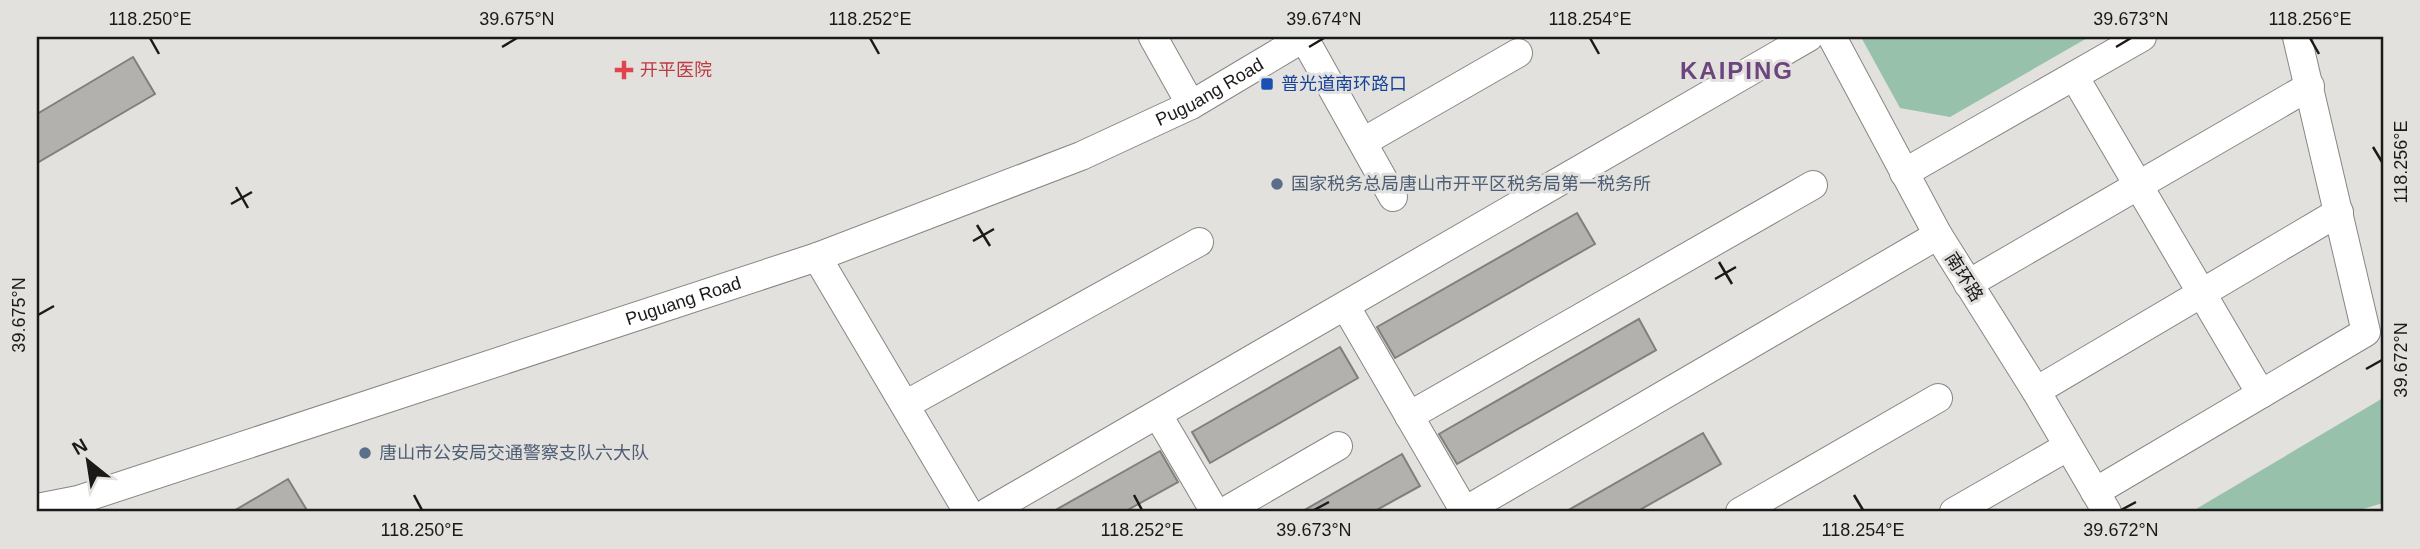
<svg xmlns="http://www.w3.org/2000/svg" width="2420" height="549" viewBox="0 0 2420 549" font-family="Arial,'Noto Sans SC',sans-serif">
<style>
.green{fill:#97c1aa}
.building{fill:#b3b1ae;stroke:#817f7d;stroke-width:2}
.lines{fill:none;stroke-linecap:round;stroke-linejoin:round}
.minor-casing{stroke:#878683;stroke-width:30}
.minor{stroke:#fff;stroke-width:28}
.ticks{fill:none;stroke:#1b1a19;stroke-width:2.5}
.health-dot{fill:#e0444e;stroke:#e2e1de;stroke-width:2.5}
.transit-dot{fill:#1a4fb4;stroke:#e2e1de;stroke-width:2.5}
.service-dot{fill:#5c6f8a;stroke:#e2e1de;stroke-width:2.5}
.labels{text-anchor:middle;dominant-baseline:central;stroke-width:6;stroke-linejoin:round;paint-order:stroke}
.health-label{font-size:18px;fill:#be3a42;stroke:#e2e1de;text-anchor:start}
.transit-label{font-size:18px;fill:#164399;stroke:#e2e1de;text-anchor:start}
.street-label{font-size:18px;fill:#1b1a19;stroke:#e2e1de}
.service-label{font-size:18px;fill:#4e5e75;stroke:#e2e1de;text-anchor:start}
.district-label{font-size:24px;font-weight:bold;letter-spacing:2px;fill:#6c457e;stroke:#e2e1de}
.neatline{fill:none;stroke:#1b1a19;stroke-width:2.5}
.ticks-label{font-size:18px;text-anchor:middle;fill:#1b1a19}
</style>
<rect width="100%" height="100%" fill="#e2e1de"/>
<!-- green -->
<path class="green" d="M1861,37H2089L1950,117L1900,108Z
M2383,398V503L2353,512H2191Z"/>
<!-- building -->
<path class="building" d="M133,57L155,94L37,163V114Z
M1577,213L1595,244L1395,358L1377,327Z
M1639,319L1656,350L1457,464L1439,434Z
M1340,347L1358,378L1210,463L1192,432Z
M1703,433L1721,464L1636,512H1565Z
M1160,451L1178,482L1124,512H1052Z
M1402,454L1420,486L1373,512H1301Z
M288,479L308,512H232Z"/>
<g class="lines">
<defs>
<g id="minor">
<path d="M1153,37L1191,105"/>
<path d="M1832,37L1938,235L2036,391L2107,512"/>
<path d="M1304,38L1393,197"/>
<path d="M2074,76L2261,394"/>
<path d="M1363,142L1518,53"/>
<path d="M1904,173L2142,37"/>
<path d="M817,257L968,512"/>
<path d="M1968,284L2310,86"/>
<path d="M1346,307L1465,512"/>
<path d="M2036,391L2339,212"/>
<path d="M905,405L1199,242"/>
<path d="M1158,415L1215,512"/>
<path d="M1409,416L1813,185"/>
<path d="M2095,492L2366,332L2297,37"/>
<path id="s1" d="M37,508L78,500L817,257L1081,156L1191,105L1305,37"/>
<path d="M988,512L1809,37"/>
<path d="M1224,512L1338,446"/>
<path d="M1463,512L1938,235"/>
<path d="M1740,512L1938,398"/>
<path d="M1954,512L2067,447"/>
</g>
</defs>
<!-- minor casing -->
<use href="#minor" class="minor-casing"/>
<!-- minor -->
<use href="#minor" class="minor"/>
</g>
<!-- ticks -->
<path class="ticks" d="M150,38L159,54M870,38L879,54M1590,38L1599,54M2310,38L2319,54M502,47L517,38M1309,47L1324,38M2116,47L2131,38M2373,147L2382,162M236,187L248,208M231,204L252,192M977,225L990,246M973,241L994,229M1719,262L1732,284M1715,279L1736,267M38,315L54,306M2366,369L2382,360M414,495L422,510M1134,495L1142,510M1854,495L1863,510M1314,510L1329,502M2121,510L2136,502"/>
<!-- markers -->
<path class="health-dot" d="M620.5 59.5h7v7h7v7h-7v7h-7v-7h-7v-7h7z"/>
<rect class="transit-dot" x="1260" y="77" width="14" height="14" rx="3.5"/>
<g class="service-dot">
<circle cx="1277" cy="184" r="7"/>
<circle cx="365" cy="453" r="7"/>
</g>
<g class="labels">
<!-- health labels -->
<g class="health-label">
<text x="640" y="70">开平医院</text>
</g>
<!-- transit labels -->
<g class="transit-label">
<text x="1281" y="84">普光道南环路口</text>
</g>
<!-- street labels -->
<g class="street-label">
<text stroke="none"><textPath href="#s1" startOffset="1246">Puguang Road</textPath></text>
<text transform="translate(1964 277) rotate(58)">南环路</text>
<text stroke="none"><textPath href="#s1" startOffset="679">Puguang Road</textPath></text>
</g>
<!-- service labels -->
<g class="service-label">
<text x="1291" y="184">国家税务总局唐山市开平区税务局第一税务所</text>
<text x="379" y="453">唐山市公安局交通警察支队六大队</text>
</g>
<!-- district labels -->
<g class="district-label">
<text x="1737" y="70">KAIPING</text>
</g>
</g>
<!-- border -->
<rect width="2420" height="549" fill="none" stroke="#e2e1de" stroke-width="77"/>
<!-- north arrow -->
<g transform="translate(88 461) rotate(330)" stroke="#e2e1de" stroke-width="5" paint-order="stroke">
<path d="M0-5L12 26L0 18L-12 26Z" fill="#1b1a19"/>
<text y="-10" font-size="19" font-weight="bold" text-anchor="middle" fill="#1b1a19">N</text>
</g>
<rect x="38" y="38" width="2344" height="472" class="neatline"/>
<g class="ticks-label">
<text x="150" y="25">118.250°E</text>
<text x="517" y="25">39.675°N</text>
<text x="870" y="25">118.252°E</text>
<text x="1324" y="25">39.674°N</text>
<text x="1590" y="25">118.254°E</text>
<text x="2131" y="25">39.673°N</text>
<text x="2310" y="25">118.256°E</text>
<text transform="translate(2401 162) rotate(-90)" y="6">118.256°E</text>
<text transform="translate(19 315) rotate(-90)" y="6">39.675°N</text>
<text transform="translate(2401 360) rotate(-90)" y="6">39.672°N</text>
<text x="422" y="536">118.250°E</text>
<text x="1142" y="536">118.252°E</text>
<text x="1314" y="536">39.673°N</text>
<text x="1863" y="536">118.254°E</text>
<text x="2121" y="536">39.672°N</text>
</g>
</svg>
